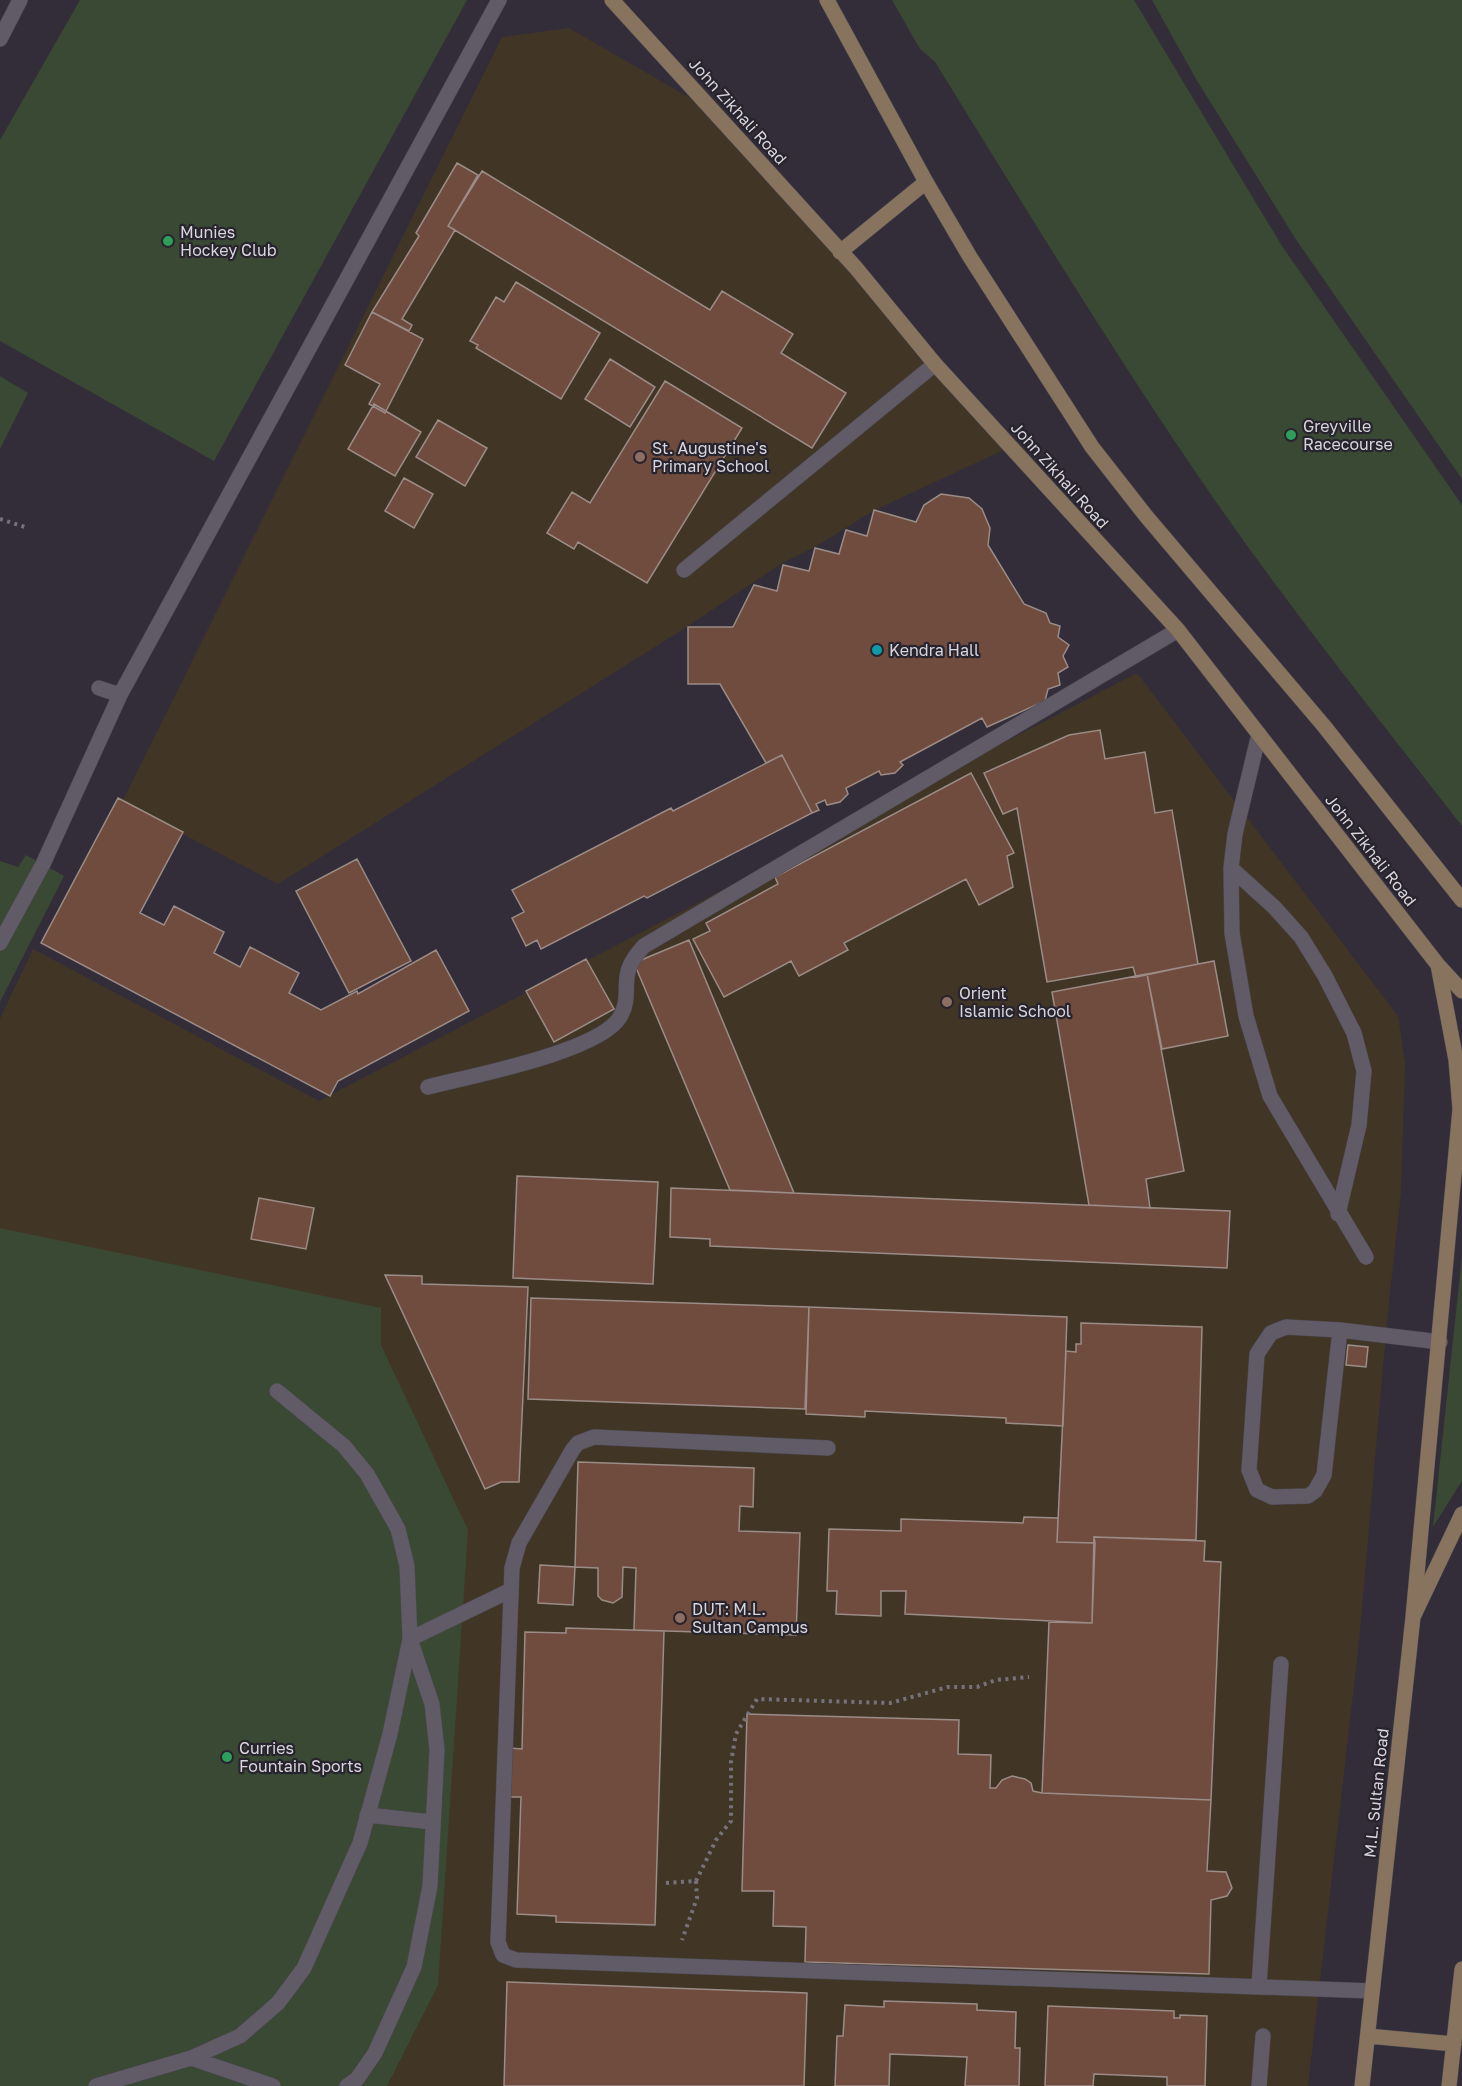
<svg xmlns="http://www.w3.org/2000/svg" width="1462" height="2086" viewBox="0 0 1462 2086" font-family="'Golos Text',sans-serif">
<style>
.education{fill:#413626}
.green{fill:#3a4934}
.building{fill:#704c3e;stroke:#9b8c87;stroke-width:1.5}
.lines{fill:none;stroke-linecap:round;stroke-linejoin:round}
.service-casing{stroke:#4b4850;stroke-width:16}
.secondary-casing{stroke:#4b4850;stroke-width:16}
.path{stroke:#76727c;stroke-width:4;stroke-dasharray:3 4.5;stroke-linecap:butt}
.service{stroke:#615b67;stroke-width:15}
.secondary{stroke:#87735e;stroke-width:15}
.leisure-dot{fill:#2e9e5b;stroke:#28242e;stroke-width:2}
.education-dot{fill:#8d6e63;stroke:#28242e;stroke-width:2}
.culture-dot{fill:#0f9aa8;stroke:#28242e;stroke-width:2}
.labels{text-anchor:middle;dominant-baseline:central;stroke-width:4.5;stroke-linejoin:round;paint-order:stroke}
.street-label{font-size:16px;fill:#d8d5dc;stroke:#28242e}
.poi-label{font-size:16px;fill:#d8d5dc;stroke:#28242e;text-anchor:start}
</style>
<rect width="100%" height="100%" fill="#322d38"/>
<!-- education -->
<path class="education" d="M569,28L716,113L1010,447L873,511L815,547L784,562L685,628L278,884L122,802L502,37Z
M1137,673L1398,1016L1405,1063L1401,1193L1388,1311L1359,1642L1308,2086H0V1019L33,949L319,1101Z"/>
<!-- green -->
<path class="green" d="M80,0H467L214,461L0,341V140Z
M892,0H1134L1282,246L1462,505V826C1378,718 1292,611 1214,499C1116,357 1026,209 935,62L920,49Z
M1152,0H1462V479L1295,238L1196,79Z
M0,376L28,393L0,449Z
M26,855L64,876L0,1002V861L18,867Z
M0,1228L381,1308V1345L468,1530L438,1985L387,2086H0Z
M1462,1256V1481L1433,1527Z"/>
<!-- building -->
<path class="building" d="M457,163L478,175L448,226L455,230L402,319L412,325L409,331L372,312L419,236L416,233Z
M482,171L710,310L722,291L793,334L781,353L846,393L812,448L448,226Z
M516,282L600,333L561,399L476,348L478,345L470,341L496,297L504,302Z
M372,312L423,339L385,413L369,404L380,384L345,365Z
M610,359L655,387L630,427L585,399Z
M665,381L742,428L647,583L578,542L574,549L547,533L572,492L590,503Z
M374,404L421,432L395,476L348,449Z
M438,420L487,448L465,486L416,457Z
M404,478L433,494L414,528L385,511Z
M941,494L969,498L982,509L990,528L988,545L1024,604L1046,613L1050,623L1060,626L1058,637L1069,645L1063,656L1068,667L1058,673L1060,685L1048,689L1045,701L987,727L982,718L900,762L903,765L895,773L881,775L879,771L846,788L848,794L840,802L827,805L825,800L816,804L819,810L812,813L782,755L766,763L720,684H688V627H733L754,585L777,591L783,565L809,571L815,548L839,554L846,530L867,536L874,510L916,522L924,505Z
M1100,730L1105,759L1145,752L1155,813L1172,810L1198,964L1136,977L1133,967L1047,982L1017,808L1003,814L984,773L1069,735Z
M782,755L812,813L647,898L644,896L541,949L537,940L526,946L512,918L524,912L512,890L671,808L673,811Z
M971,773L1014,853L1007,856L1013,887L979,905L966,879L844,943L848,950L799,976L791,961L724,997L693,939L710,931L706,923L778,884L775,877Z
M118,798L183,832L140,913L164,925L174,906L224,932L214,953L240,967L250,947L299,973L289,993L321,1010L357,991L358,994L436,950L469,1011L338,1081L330,1096L41,943Z
M357,859L411,961L349,993L296,891Z
M689,940L794,1193L730,1190L634,963Z
M586,959L614,1009L554,1042L526,991Z
M1214,961L1228,1036L1162,1049L1147,974Z
M1147,974L1184,1171L1146,1179L1150,1208L1089,1205L1052,992Z
M517,1176L658,1182L653,1284L513,1278Z
M671,1188L1230,1211L1227,1268L710,1246V1239L670,1237Z
M259,1198L314,1208L306,1249L251,1239Z
M385,1275L422,1276V1284L528,1287L519,1482H501L485,1489Z
M531,1298L809,1307L805,1409L528,1399Z
M809,1307L1067,1317L1063,1426L1006,1423V1418L865,1411V1417L806,1414Z
M1081,1323L1202,1327L1196,1540L1094,1537L1095,1543L1057,1542L1066,1351L1076,1352V1344H1081Z
M1348,1345L1368,1347L1366,1367L1346,1365Z
M578,1462L754,1468L753,1507L740,1506L739,1531L800,1533L796,1635L634,1630L636,1568L623,1567L622,1597L613,1603L602,1600L598,1596V1568L575,1567Z
M1024,1517L1058,1518L1057,1542L1095,1543L1092,1623L905,1614L906,1591H881V1616L836,1614L837,1591H827L829,1529L901,1531V1519L1023,1523Z
M1094,1537L1205,1541L1204,1561L1221,1562L1211,1800L1042,1793L1049,1622L1092,1623Z
M540,1565L575,1567L573,1605L538,1603Z
M566,1628L664,1631L655,1925L556,1922V1916L517,1914L521,1797H508L510,1748L522,1749L525,1632L566,1633Z
M747,1714L959,1720L958,1754L991,1755L990,1788H996L1002,1780L1012,1776L1025,1779L1031,1783L1033,1791L1042,1793L1211,1800L1207,1871L1226,1872L1232,1888L1227,1896L1211,1900L1209,1974L805,1962L806,1927L773,1926L774,1891H742Z
M507,1982L807,1993L804,2086H504Z
M884,2001L977,2004V2010L1016,2012L1015,2048H1020L1019,2086H965L967,2057L890,2054L889,2086H835L837,2036H843L845,2005L884,2007Z
M1048,2006L1174,2011V2018H1180V2015L1207,2016L1205,2086H1167V2077L1094,2074L1093,2086H1045Z"/>
<g class="lines">
<defs>
<path id="service" d="M0,39L20,0
M684,570L935,364
M99,688L120,695
M1259,734L1235,834L1231,868L1232,933L1246,1016L1270,1096L1366,1257
M1231,868L1275,908L1301,937L1325,976L1354,1033L1364,1071L1359,1125L1338,1214
M0,943L43,864L120,695L499,0
M428,1087C470,1076 599,1052 620,1017C635,991 614,977 644,946L1178,630
M1286,1327L1340,1330L1324,1475L1315,1491L1308,1496L1272,1497L1257,1490L1249,1470L1257,1354L1271,1333Z
M1340,1330L1440,1342
M828,1448L594,1437L578,1443L573,1449L519,1543L512,1568L498,1942L503,1955L516,1960L1372,1991
M410,1639L511,1590
M367,1815L432,1822
M1259,1985L1281,1664
M191,2058L273,2086
M96,2086L191,2058L240,2036L278,2003L304,1968L360,1843L390,1734L410,1639L407,1566L398,1529L367,1474L344,1446L277,1391
M347,2086L357,2079L375,2053L414,1967L430,1886L437,1750L432,1704L410,1639
M1259,2086L1263,2036"/>
<path id="secondary" d="M612,0L856,268L935,364L1178,630L1438,965L1462,991
M827,0L926,182L970,257L1092,447L1146,516L1324,726L1462,900
M840,252L926,182
M1413,1617L1460,1109L1456,1060L1438,965
M1368,2036L1454,2044
M1362,2086L1413,1617L1462,1514
M1449,2086L1462,1969"/>
</defs>
<!-- service casing -->
<use href="#service" class="service-casing"/>
<!-- secondary casing -->
<use href="#secondary" class="secondary-casing"/>
<!-- path -->
<path class="path" d="M0,519L25,527
M696,1881L716,1840L731,1821V1762L736,1734L757,1699L890,1703L948,1687H977L996,1680L1029,1677
M666,1883L696,1881L697,1898L682,1940"/>
<!-- service -->
<use href="#service" class="service"/>
<!-- secondary -->
<use href="#secondary" class="secondary"/>
</g>
<!-- markers -->
<g class="leisure-dot">
<circle cx="168" cy="241" r="6"/>
<circle cx="1291" cy="435" r="6"/>
<circle cx="227" cy="1757" r="6"/>
</g>
<g class="education-dot">
<circle cx="640" cy="457" r="6"/>
<circle cx="947" cy="1002" r="6"/>
<circle cx="680" cy="1618" r="6"/>
</g>
<circle class="culture-dot" cx="877" cy="650" r="6"/>
<g class="labels">
<!-- street labels -->
<g class="street-label">
<text transform="translate(738 111) rotate(48)">John Zikhali Road</text>
<text transform="translate(1060 475) rotate(48)">John Zikhali Road</text>
<text transform="translate(1371 850) rotate(52)">John Zikhali Road</text>
<text transform="translate(1376 1793) rotate(-84)">M.L. Sultan Road</text>
</g>
<!-- poi labels -->
<g class="poi-label">
<text x="180" y="232">Munies<tspan x="180" dy="18">Hockey Club</tspan></text>
<text x="1303" y="426">Greyville<tspan x="1303" dy="18">Racecourse</tspan></text>
<text x="652" y="448">St. Augustine's<tspan x="652" dy="18">Primary School</tspan></text>
<text x="889" y="650">Kendra Hall</text>
<text x="959" y="993">Orient<tspan x="959" dy="18">Islamic School</tspan></text>
<text x="692" y="1609">DUT: M.L.<tspan x="692" dy="18">Sultan Campus</tspan></text>
<text x="239" y="1748">Curries<tspan x="239" dy="18">Fountain Sports</tspan></text>
</g>
</g>
</svg>
